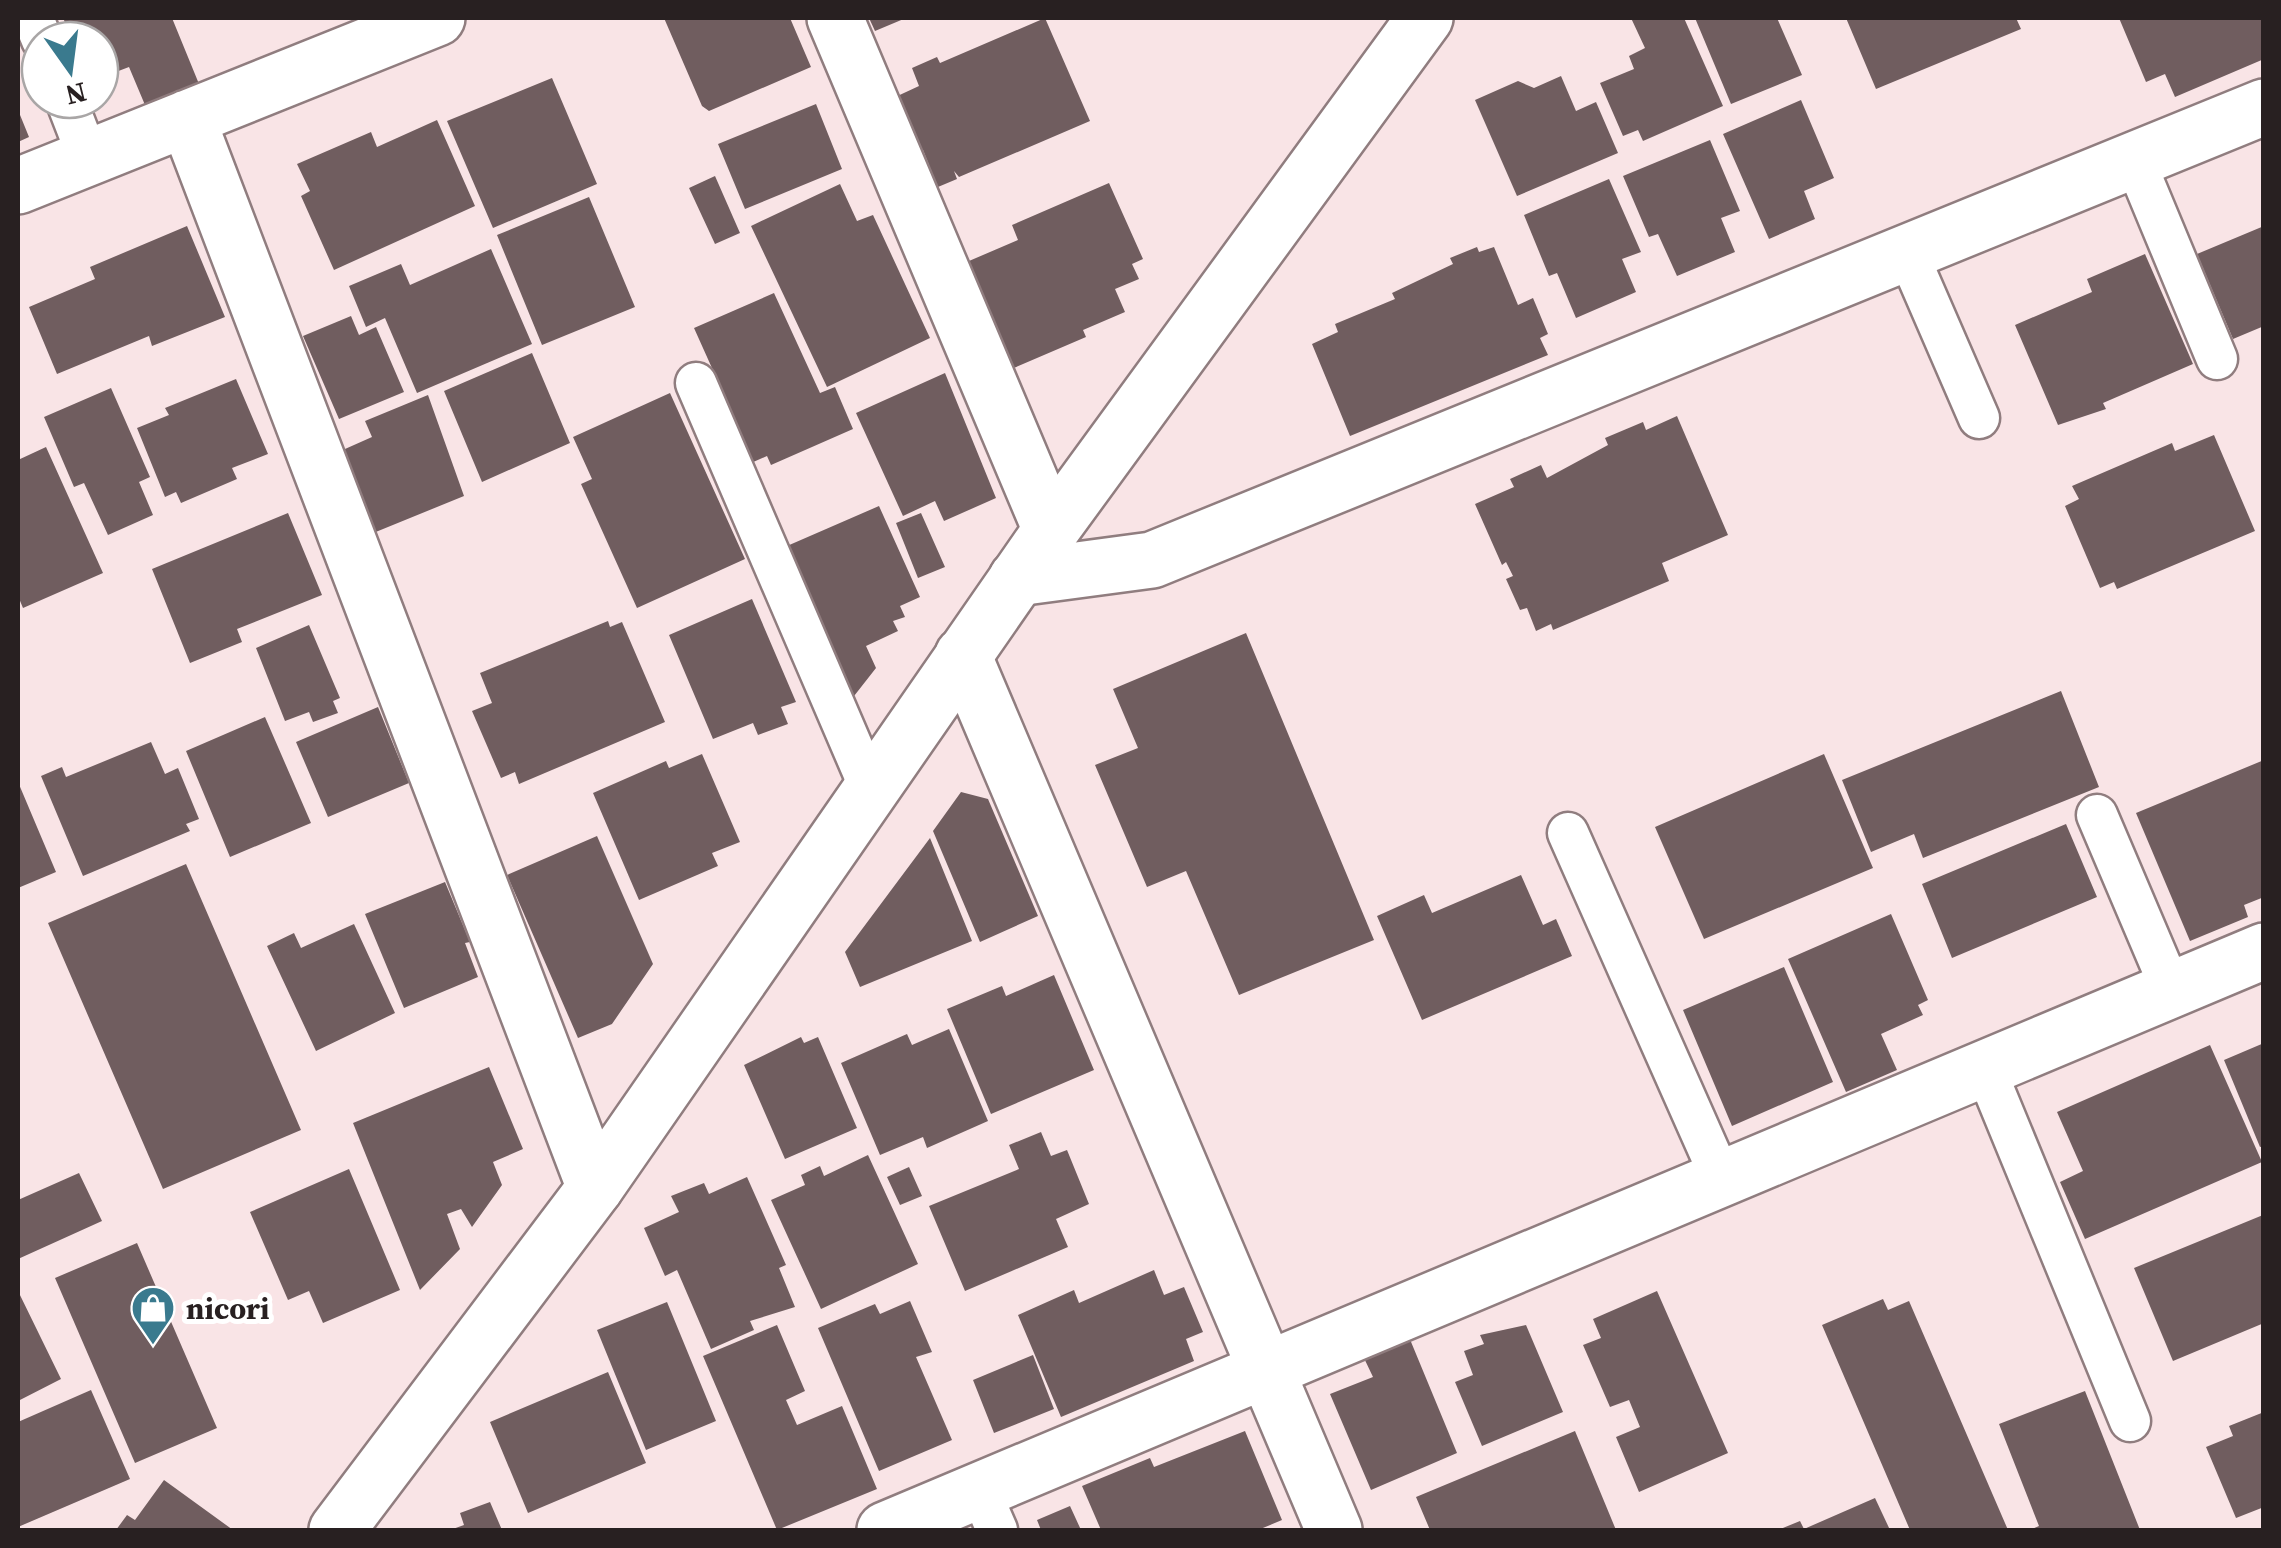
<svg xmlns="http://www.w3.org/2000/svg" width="2281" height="1548" viewBox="0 0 2281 1548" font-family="'Source Serif 4',serif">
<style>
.building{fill:#705d5f}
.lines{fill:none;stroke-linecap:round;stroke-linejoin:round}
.service-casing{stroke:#907d7f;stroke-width:45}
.minor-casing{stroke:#907d7f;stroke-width:60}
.tertiary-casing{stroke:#907d7f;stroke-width:60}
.service{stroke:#fff;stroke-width:40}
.minor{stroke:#fff;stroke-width:55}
.tertiary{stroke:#fff;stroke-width:55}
.labels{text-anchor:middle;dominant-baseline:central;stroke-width:10;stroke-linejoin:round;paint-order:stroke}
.poi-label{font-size:30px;font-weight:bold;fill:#282021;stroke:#fff;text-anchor:start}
</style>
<rect width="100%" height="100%" fill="#f9e4e6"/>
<!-- building -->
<path class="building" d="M63,18H172L199,84L145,105L129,67L100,78V40H73Z
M664,18H790L811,67L709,111L702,106Z
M869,18H906L875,31Z
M1045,18L1090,121L959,177L954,171L957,179L926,192L916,169L929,165L923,150L916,153L891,99L919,86L912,68L937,57L940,63Z
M1631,18H1684L1723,106L1643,141L1638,130L1623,136L1600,83L1634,69L1629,56L1645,48Z
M1695,18H1777L1802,75L1731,104Z
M1846,18H2016L2021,29L1876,89Z
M2119,18H2264V59L2175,97L2165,74L2146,82Z
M1561,76L1576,111L1596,102L1618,153L1517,196L1475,100L1518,81L1534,88Z
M552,78L597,184L493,228L447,121Z
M1801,100L1834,178L1804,191L1815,219L1769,239L1723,134Z
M816,104L842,169L745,209L718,144Z
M18,110L29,137L18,142Z
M437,120L475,206L334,270L301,196L310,191L297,164L371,132L377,147Z
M1710,140L1740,211L1721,218L1735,252L1677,276L1658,234L1649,237L1623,176Z
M715,176L740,233L715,244L689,188Z
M1609,179L1641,252L1622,259L1636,292L1576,318L1557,273L1549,276L1524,215Z
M1109,183L1143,259L1132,264L1139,279L1115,289L1125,312L1083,330L1086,337L1009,370L962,264L1018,240L1012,225Z
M840,184L857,221L873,215L930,338L827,387L751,226Z
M589,197L635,307L542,345L497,235Z
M187,226L225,317L152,346L149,336L57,374L29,307L95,279L90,267Z
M2264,226V326L2233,339L2197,254Z
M1477,247L1479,252L1494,247L1518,305L1533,298L1548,334L1540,338L1548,355L1350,436L1312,344L1338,332L1335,324L1395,299L1392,293L1453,264L1450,258Z
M491,249L532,344L417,393L385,318L366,327L349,286L401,264L410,285Z
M2145,254L2193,364L2103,403L2106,409L2058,425L2015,325L2092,292L2087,279Z
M774,293L820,393L835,387L853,429L771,465L767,456L751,463L721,410L729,406L694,328Z
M351,316L359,335L376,327L404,392L339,419L303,336Z
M532,353L570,443L482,482L444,391Z
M945,373L996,498L944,521L935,501L903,516L856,413Z
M236,379L268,454L232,468L237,479L181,503L176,492L165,497L137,428L169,415L165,408Z
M111,388L150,477L139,482L153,515L108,535L84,483L74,487L44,417Z
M670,393L745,559L637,608L581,484L592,479L573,437Z
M428,395L464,496L361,538L327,457L372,437L365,421Z
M1677,416L1728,535L1662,563L1669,581L1553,630L1551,624L1536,631L1527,608L1520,610L1506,579L1513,576L1506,562L1502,565L1475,504L1514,487L1510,479L1541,465L1547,478L1608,445L1605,438L1643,422L1646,430Z
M2214,435L2255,531L2117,589L2114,582L2100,588L2065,506L2079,499L2072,486L2172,443L2175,451Z
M46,447L103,573L23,608L18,596V460Z
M879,506L920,597L900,606L905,617L893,621L898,631L866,646L876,668L847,705L804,611L814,605L787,546Z
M288,513L322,595L237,629L242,642L190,663L152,569Z
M921,513L945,567L918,578L896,523Z
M752,599L796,702L781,707L788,724L758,735L753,723L713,739L669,635Z
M608,621L610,627L622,622L665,722L519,784L515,772L501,778L472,711L492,703L480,673Z
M309,625L340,698L333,701L338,713L313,722L309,712L285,721L256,648Z
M1246,633L1374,940L1239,995L1186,871L1147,887L1095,765L1138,748L1113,689Z
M2061,691L2099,787L1923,858L1914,834L1871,852L1842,780Z
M378,707L409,783L328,817L296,742Z
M265,717L311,823L230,857L186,751Z
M151,742L165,774L178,768L199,819L186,824L190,831L83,876L41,776L62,767L66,777Z
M702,754L740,842L712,853L718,866L639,900L593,793L666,761L669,768Z
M1824,754L1873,868L1704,939L1655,827Z
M2264,760V897L2244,905L2248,917L2190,941L2136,813Z
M18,782L56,872L18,888Z
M961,792L988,799L1038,916L980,942L933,831Z
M2066,824L2097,897L1952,958L1922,884Z
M597,836L653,964L612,1024L578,1038L507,875Z
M930,838L972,941L860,987L845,952Z
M186,864L301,1130L163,1189L48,923Z
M1521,875L1543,925L1556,919L1572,956L1422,1020L1377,916L1424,895L1432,913Z
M445,882L470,942L465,943L478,977L404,1008L365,914Z
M1891,914L1928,1000L1918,1005L1923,1015L1881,1034L1897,1070L1846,1092L1788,959Z
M354,924L395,1013L316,1051L267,946L294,933L301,948Z
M1784,967L1833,1082L1732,1126L1683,1010Z
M1054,975L1094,1070L991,1114L947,1009L1002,986L1006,996Z
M949,1029L988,1121L927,1148L923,1137L880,1155L841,1063L907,1034L912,1045Z
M801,1037L804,1043L818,1037L857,1128L785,1159L744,1065Z
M2264,1043V1146L2260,1147L2224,1060Z
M2210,1045L2262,1162L2085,1239L2060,1182L2083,1171L2057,1112Z
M489,1067L523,1149L493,1162L502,1185L472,1227L461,1209L447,1214L460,1249L420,1290L353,1123Z
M1041,1132L1051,1156L1067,1150L1089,1204L1056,1219L1068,1247L965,1291L929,1206L1019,1169L1009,1145Z
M868,1155L918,1264L821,1309L771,1200L805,1185L801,1175L820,1166L824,1176Z
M909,1167L922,1196L900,1205L887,1177Z
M349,1169L400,1290L323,1323L309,1291L288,1300L250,1212Z
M79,1173L102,1221L18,1259V1200Z
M747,1177L786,1265L779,1268L795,1307L750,1321L754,1330L711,1349L677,1270L665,1276L644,1228L679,1212L671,1196L704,1183L709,1194Z
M2263,1215L2264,1323L2173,1361L2134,1268Z
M137,1243L217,1428L135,1463L55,1278Z
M1154,1270L1164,1295L1184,1287L1203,1332L1186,1339L1194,1361L1061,1417L1018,1315L1074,1290L1079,1303Z
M18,1291L61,1379L18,1401Z
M1657,1291L1728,1453L1639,1492L1616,1437L1640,1427L1629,1400L1610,1407L1583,1345L1601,1338L1593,1319Z
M1883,1299L1888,1310L1909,1301L2008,1530H1910L1822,1325Z
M910,1301L932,1352L916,1357L952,1440L879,1471L818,1328L875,1304L880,1314Z
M667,1302L716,1421L646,1450L597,1330Z
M777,1325L805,1391L786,1400L797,1425L842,1406L877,1489L777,1530L703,1356Z
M1526,1325L1563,1412L1482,1446L1455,1382L1473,1375L1464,1351L1484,1344L1480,1335Z
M1409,1337L1457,1453L1371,1490L1330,1394L1373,1377L1363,1356Z
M1033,1355L1054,1409L994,1433L973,1380Z
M608,1372L646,1463L528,1513L490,1422Z
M91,1390L130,1479L18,1527V1422Z
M2085,1391L2140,1530H2030L2039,1526L1999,1424Z
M2264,1412V1507L2236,1518L2206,1447L2233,1436L2229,1426Z
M1245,1431L1282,1520L1258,1530H1101L1082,1486L1150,1458L1154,1467Z
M1575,1431L1616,1530H1430L1416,1497Z
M164,1480L233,1530H116L127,1515L135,1520Z
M1875,1498L1890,1530H1778L1800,1521L1804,1529Z
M490,1502L502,1530H450L464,1525L460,1513Z
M1070,1506L1081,1530H1041L1037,1520Z"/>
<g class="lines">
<defs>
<path id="service" d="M33,18L42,40
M66,100L88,157
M2134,159L2217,359
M1907,252L1979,418
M696,383L870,788
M2097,815L2171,989
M1568,833L1721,1178
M1984,1066L2130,1421
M980,1491L997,1530"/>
<path id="minor" d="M835,18L1051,530
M187,118L595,1188
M18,186L437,18
M1017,578L1152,560L2264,107
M963,655L1334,1530
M885,1530L2264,951"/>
<path id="tertiary" d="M337,1530L595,1188L1051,530L1425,18"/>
</defs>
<!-- service casing -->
<use href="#service" class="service-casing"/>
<!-- minor casing -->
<use href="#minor" class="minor-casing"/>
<!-- tertiary casing -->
<use href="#tertiary" class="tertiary-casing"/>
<!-- service -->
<use href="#service" class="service"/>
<!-- minor -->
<use href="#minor" class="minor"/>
<!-- tertiary -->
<use href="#tertiary" class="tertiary"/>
</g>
<!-- icons -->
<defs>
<symbol id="shop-pin" viewBox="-11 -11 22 30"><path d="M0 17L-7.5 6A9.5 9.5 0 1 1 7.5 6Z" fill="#3a7a8e" stroke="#fff"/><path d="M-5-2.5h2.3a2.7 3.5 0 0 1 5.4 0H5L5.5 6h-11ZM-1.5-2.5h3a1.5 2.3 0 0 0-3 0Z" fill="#fff"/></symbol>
</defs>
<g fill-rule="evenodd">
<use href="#shop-pin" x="128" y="1283" width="50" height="68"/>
</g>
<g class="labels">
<!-- poi labels -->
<g class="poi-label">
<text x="186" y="1308">nicori</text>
</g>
</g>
<!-- border -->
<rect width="2281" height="1548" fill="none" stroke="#282021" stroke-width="40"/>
<!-- north arrow -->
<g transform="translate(70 70) rotate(166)"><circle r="48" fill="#ffffff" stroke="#a9a6a6" stroke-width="2.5"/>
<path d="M0-8L18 38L0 25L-18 38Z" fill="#3a7a8e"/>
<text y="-15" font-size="28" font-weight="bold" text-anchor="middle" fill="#282021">N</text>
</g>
</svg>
